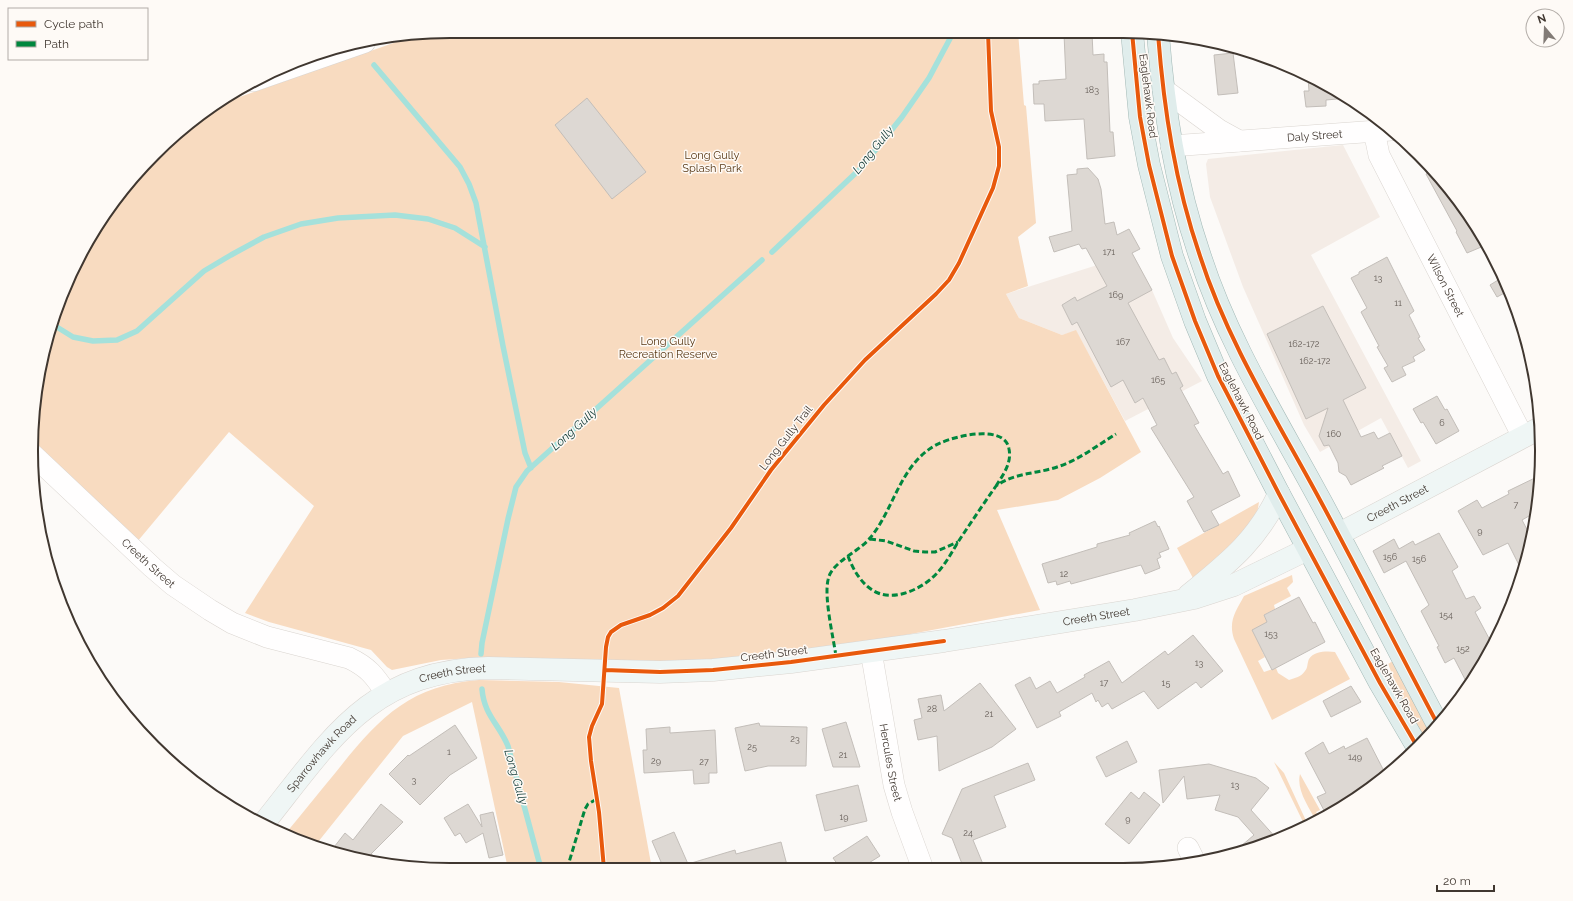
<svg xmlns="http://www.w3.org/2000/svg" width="1573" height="901" viewBox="0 0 1573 901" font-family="Raleway,sans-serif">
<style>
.built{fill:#f4ece6}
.green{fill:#f8dbc0}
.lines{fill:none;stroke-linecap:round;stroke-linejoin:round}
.stream{stroke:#a5e1db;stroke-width:5.5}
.building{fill:#ddd8d3;stroke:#c3beb9}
.street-casing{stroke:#dad5d0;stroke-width:22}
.secondary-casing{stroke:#dad5d0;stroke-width:23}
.primary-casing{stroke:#a3b9b6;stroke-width:23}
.street{stroke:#fffefe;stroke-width:21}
.secondary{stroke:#eff6f5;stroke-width:22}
.primary{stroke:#e0edec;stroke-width:22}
.quiet{stroke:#00873e;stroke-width:3;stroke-dasharray:6 3;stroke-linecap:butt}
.cycleway-casing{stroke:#fefaf6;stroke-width:6}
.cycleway{stroke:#e8590c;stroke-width:4}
.labels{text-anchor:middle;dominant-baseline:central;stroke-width:3;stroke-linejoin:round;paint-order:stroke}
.number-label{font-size:9px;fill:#675f59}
.street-label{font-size:11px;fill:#403730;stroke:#fefaf6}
.park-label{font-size:11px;fill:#583713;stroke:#fefaf6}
.water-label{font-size:12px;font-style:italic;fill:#19423e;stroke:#fefaf6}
.rim{fill:none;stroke:#403730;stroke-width:2}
</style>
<rect width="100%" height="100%" fill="#fcfaf8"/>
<!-- built -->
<path class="built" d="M1343,145L1380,217L1311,255L1421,461L1408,468L1381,418L1320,452L1304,425L1243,287L1210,197L1206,164L1208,159Z
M1132,254L1152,290L1173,338L1202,381L1125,421L1076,331L1062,335L1019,318L1006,294Z"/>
<!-- green -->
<path class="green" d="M1018,32L1024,105L1026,106L1036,223L1018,237L1028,286L1006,294L1019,318L1062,335L1076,330L1141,452L1100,478L1058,500L997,510L1040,610L857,644L709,660L655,662L486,657L441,660L392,670L387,667L371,650L269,622L245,613L314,506L229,432L137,542L32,440L45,342L74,265L102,217L154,154L195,118L214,106L416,35Z
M1259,502L1257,514L1252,526L1194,580L1177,548Z
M1292,575L1293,582L1287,588L1291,596L1274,605L1275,609L1264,615L1267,622L1262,651L1265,657L1258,661L1264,672L1276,668L1278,673L1289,680C1295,678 1301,677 1305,671C1308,668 1307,663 1309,659C1314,651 1327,651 1335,652L1350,679L1272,720L1234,639C1228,621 1236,611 1244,596Z
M1393,661L1431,732L1423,742L1409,715L1388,664Z
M479,680L559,682L619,688L652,869H508L472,702L403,736L314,847L286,833C303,813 319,792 336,772C377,720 409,685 479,680Z
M1274,762L1284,773L1308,825L1305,826Z
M1300,774L1320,810L1316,812L1320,819L1316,821C1309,807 1296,790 1300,774Z"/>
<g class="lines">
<!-- stream -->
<path class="stream" d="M374,65L460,167L469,184L476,203L503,346L525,453L531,468
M772,252L861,168L902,117L929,78L953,33
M52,324L73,337L93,341L117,340L137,331L204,271L231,255L264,237L301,224L338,218L395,215L428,219L455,228L485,247
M481,654L482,643L508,519L516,487L527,471L762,260
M482,689C484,715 499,724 508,746L541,869"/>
</g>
<!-- building -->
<path class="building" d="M1092,33L1093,55L1104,54V62H1107L1110,132H1113L1115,156L1087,159L1084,119L1045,121L1044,104H1034L1033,84H1039V81L1066,79L1064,34Z
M1233,53L1238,93L1218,95L1214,55Z
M1308,78L1348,98L1326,100V106L1306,107L1304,91H1309Z
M587,98L646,172L612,199L555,125Z
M1088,168L1098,179L1101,189L1105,224L1114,222L1117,235L1129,229L1140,249L1132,253L1152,290L1128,303L1159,360L1164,358L1172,374L1176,372L1183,386L1180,388L1199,423L1194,425L1223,474L1228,471L1240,496L1211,511L1219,525L1204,532L1187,501L1194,497L1151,428L1157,425L1143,398L1135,403L1123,380L1111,387L1077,322L1072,325L1062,305L1075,297L1077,301L1107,286L1086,248L1082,249L1079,244L1054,252L1049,237L1072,231L1067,175L1077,174V169Z
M1432,170L1471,217L1486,245L1467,253L1456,232L1457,231L1426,174Z
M1387,257L1414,311L1409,315L1420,337L1418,338L1425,350L1413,357L1415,361L1402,367L1406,375L1392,382L1384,368L1388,366L1377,347L1379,346L1361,312L1367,308L1351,278L1359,274V272Z
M1503,277L1510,290L1497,297L1490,285Z
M1323,306L1366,388L1343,400L1361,437L1374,432L1378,439L1390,433L1402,456L1382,466L1384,468L1351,485L1346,476L1339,472L1338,463L1329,445L1324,446L1319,436L1328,408L1306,419L1267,334Z
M1437,396L1445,410L1447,409L1459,431L1436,444L1423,422L1421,423L1413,409Z
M1539,476L1536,512L1522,520L1532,539L1522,571L1508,543L1483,555L1458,511L1477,500L1482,508L1509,494L1508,491Z
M1155,521L1158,527L1159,526L1169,549L1159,553L1161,557L1157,559L1160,568L1145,574L1141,565L1071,584L1070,581L1057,585L1056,581L1048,583L1042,564L1097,547V544L1130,535L1129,533Z
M1439,533L1458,567L1452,571L1466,599L1474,596L1481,608L1475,612L1492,644L1469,687L1454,658L1445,663L1437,647L1439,646L1421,611L1429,605L1406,561L1384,573L1373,551L1394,539L1399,549L1413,541L1415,545Z
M1299,597L1313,623L1315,622L1325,642L1272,670L1252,630L1267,622L1264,615Z
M1193,635L1223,671L1201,688L1196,682L1158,709L1144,691L1112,709L1108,703L1102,707L1098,700L1096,702L1092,693L1059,712L1061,716L1037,728L1015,685L1030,677L1036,689L1050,681L1057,693L1085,677L1084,675L1109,661L1122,683L1165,651L1168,655Z
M980,683L1016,729L992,747L939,771L937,736L918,740L914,720L922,718L918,699L941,695L944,711Z
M1351,686L1361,702L1331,717L1323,701Z
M846,722L860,767H833L822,729Z
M759,723L760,726L807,727L806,766H768L745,771L735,728Z
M455,725L477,758L450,775L420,805L389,774L408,755L409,756Z
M670,727V733L715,730L717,773H709V783L694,784L693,770L644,773L643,750H647L646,729Z
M1367,738L1385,773L1332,814L1327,816L1317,797L1326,793L1305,753L1323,742L1329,754L1344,746L1345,749Z
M1127,741L1137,762L1106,777L1096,757Z
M1028,763L1035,780L994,796L1006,827L973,840L985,869H964L952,838L942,834L962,789Z
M1209,764L1256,778L1269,788L1251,810L1277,839L1257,848L1234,852L1254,835L1238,817L1215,810L1220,795L1187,799L1184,776L1163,803L1159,770Z
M858,785L867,821L825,831L816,795Z
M1131,792L1139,799L1144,792L1160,805L1129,844L1105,824Z
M381,804L403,822L371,854L379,860L331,851L345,833L353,840Z
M468,804L482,827L480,815L493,812L503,855L489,858L483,833L466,843L460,833L455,836L444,818Z
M674,832L688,864L735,850L736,854L781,842L788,869H664L652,841Z
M867,836L880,856L859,869H841L833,858Z"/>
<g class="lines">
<defs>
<g id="street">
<path d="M253,81L365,42"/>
<path d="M1163,89L1219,130L1239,141"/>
<path id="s1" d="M1374,131L1379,155L1523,437"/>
<path id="s2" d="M1171,146L1391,130"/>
<path id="s3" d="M31,453L152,567L173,585L210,610L232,623L267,637L349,658C368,667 375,676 386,693"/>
<path id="s4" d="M871,651L894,785L902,812L923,869"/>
<path d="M1188,848L1194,860"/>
</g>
<g id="secondary">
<path id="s5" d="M1339,534L1540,428"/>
<path d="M1189,595C1228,563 1257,541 1279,494"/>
<path id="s6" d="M264,823C331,739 370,671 488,668L660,672L713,670L791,662L944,641L1135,610L1194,598L1234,585L1308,549"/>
</g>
<path id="primary" d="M1132,32L1140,117L1149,165L1172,256L1195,321L1218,376L1279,494L1380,683L1418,748
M1158,34C1164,110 1175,183 1200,256C1228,343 1277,420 1320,500C1360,574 1398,650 1438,725"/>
</defs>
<!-- street casing -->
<use href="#street" class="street-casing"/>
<!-- secondary casing -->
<use href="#secondary" class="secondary-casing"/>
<!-- primary casing -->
<use href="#primary" class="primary-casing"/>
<!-- street -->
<use href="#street" class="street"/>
<!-- secondary -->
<use href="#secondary" class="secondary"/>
<!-- primary -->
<use href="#primary" class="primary"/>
<!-- quiet -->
<path class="quiet" d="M870,539L886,541L914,551L925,552H935L958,542
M848,556C853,570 863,587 878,593C898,601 925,587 938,572C947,562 953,550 960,539C972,521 984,503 996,486C1015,472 1039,474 1060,466C1080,459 1098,445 1116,434
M836,656C833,636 824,598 828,580C831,562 859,552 870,538C893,511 899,469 931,448C946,437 1005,422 1009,449C1012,463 1003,475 996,486
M567,869L585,809L588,804L597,799"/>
<defs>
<path id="cycleway" d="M1132,32L1140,117L1149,165L1172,256L1195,321L1218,376L1279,494L1380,683L1418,748
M1158,34C1164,110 1175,183 1200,256C1228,343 1277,420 1320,500C1360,574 1398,650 1438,725
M605,670L660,672L713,670L791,662L944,641
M604,869L599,812L591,761L589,737L592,726L602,704L606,647L608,637L611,632L621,625L650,615L663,608L678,596L731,528L771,470L824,405L865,360L936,294L949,280L959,263L993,188L999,166V147L991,111L988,32"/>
</defs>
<!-- cycleway casing -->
<use href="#cycleway" class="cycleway-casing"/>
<!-- cycleway -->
<use href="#cycleway" class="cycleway"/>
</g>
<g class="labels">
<!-- number labels -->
<g class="number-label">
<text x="1092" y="90">183</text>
<text x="1109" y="252">171</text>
<text x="1378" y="278">13</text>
<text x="1116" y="295">169</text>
<text x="1398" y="303">11</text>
<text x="1123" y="342">167</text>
<text x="1304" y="344">162-172</text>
<text x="1315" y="361">162-172</text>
<text x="1158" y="380">165</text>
<text x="1442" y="423">6</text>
<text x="1334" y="434">160</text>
<text x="1516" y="505">7</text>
<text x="1480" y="531">9</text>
<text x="1390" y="557">156</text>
<text x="1419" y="559">156</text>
<text x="1064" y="574">12</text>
<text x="1446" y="615">154</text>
<text x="1271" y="634">153</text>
<text x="1463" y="649">152</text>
<text x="1199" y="663">13</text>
<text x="1104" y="683">17</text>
<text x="1166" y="683">15</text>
<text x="932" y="709">28</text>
<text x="989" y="714">21</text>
<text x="795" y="739">23</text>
<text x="752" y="747">25</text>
<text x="449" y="752">1</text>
<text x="843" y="755">21</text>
<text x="1355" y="757">149</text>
<text x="656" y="761">29</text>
<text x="704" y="762">27</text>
<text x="414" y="780">3</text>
<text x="1235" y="785">13</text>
<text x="844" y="817">19</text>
<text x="1128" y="819">9</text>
<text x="968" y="833">24</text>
</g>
<!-- street labels -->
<g class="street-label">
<text transform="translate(1148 96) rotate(83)">Eaglehawk Road</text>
<text stroke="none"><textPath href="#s2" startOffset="144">Daly Street</textPath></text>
<text stroke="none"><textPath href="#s1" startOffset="171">Wilson Street</textPath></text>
<text transform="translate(1241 401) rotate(63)">Eaglehawk Road</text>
<text transform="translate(786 438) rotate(-52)">Long Gully Trail</text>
<text stroke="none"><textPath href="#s5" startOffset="66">Creeth Street</textPath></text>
<text stroke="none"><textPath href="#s3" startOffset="161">Creeth Street</textPath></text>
<text stroke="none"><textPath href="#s6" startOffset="897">Creeth Street</textPath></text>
<text transform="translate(774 654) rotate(-7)">Creeth Street</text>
<text stroke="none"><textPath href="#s6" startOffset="249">Creeth Street</textPath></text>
<text transform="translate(1394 686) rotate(60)">Eaglehawk Road</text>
<text stroke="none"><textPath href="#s6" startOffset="90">Sparrowhawk Road</textPath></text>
<text stroke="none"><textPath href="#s4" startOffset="113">Hercules Street</textPath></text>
</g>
<!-- park labels -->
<g class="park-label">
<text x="712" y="155">Long Gully<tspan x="712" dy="13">Splash Park</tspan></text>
<text x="668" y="341">Long Gully<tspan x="668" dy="13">Recreation Reserve</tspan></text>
</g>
<!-- water labels -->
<g class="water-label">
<text transform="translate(873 150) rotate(-51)">Long Gully</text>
<text transform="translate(574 429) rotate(-42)">Long Gully</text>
<text transform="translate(516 777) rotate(74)">Long Gully</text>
</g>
</g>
<!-- crop -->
<path d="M0 0H1573V901H0ZM450 38H1123A412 412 0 0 1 1535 450V451A412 412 0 0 1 1123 863H450A412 412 0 0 1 38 451V450A412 412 0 0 1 450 38Z" fill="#fefaf6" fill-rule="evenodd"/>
<path class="rim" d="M450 38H1123A412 412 0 0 1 1535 450V451A412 412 0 0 1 1123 863H450A412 412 0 0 1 38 451V450A412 412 0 0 1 450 38Z"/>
<!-- legend -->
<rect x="8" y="8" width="140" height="52" fill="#fefaf6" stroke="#b2aca7"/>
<rect x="16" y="21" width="20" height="6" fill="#e8590c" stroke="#b2aca7"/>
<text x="44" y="28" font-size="12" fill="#403730">Cycle path</text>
<rect x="16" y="41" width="20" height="6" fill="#00873e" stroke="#b2aca7"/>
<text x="44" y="48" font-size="12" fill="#403730">Path</text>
<!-- north arrow -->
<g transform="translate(1545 28) rotate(341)"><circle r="19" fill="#fefaf6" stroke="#b2aca7"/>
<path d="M0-3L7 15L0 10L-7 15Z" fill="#827b76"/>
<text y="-6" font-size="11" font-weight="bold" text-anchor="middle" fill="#403730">N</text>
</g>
<!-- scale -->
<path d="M1437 885v6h57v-6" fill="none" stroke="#403730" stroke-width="2"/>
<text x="1443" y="885" font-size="12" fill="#403730" stroke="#fefaf6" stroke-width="3" paint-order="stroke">20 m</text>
</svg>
